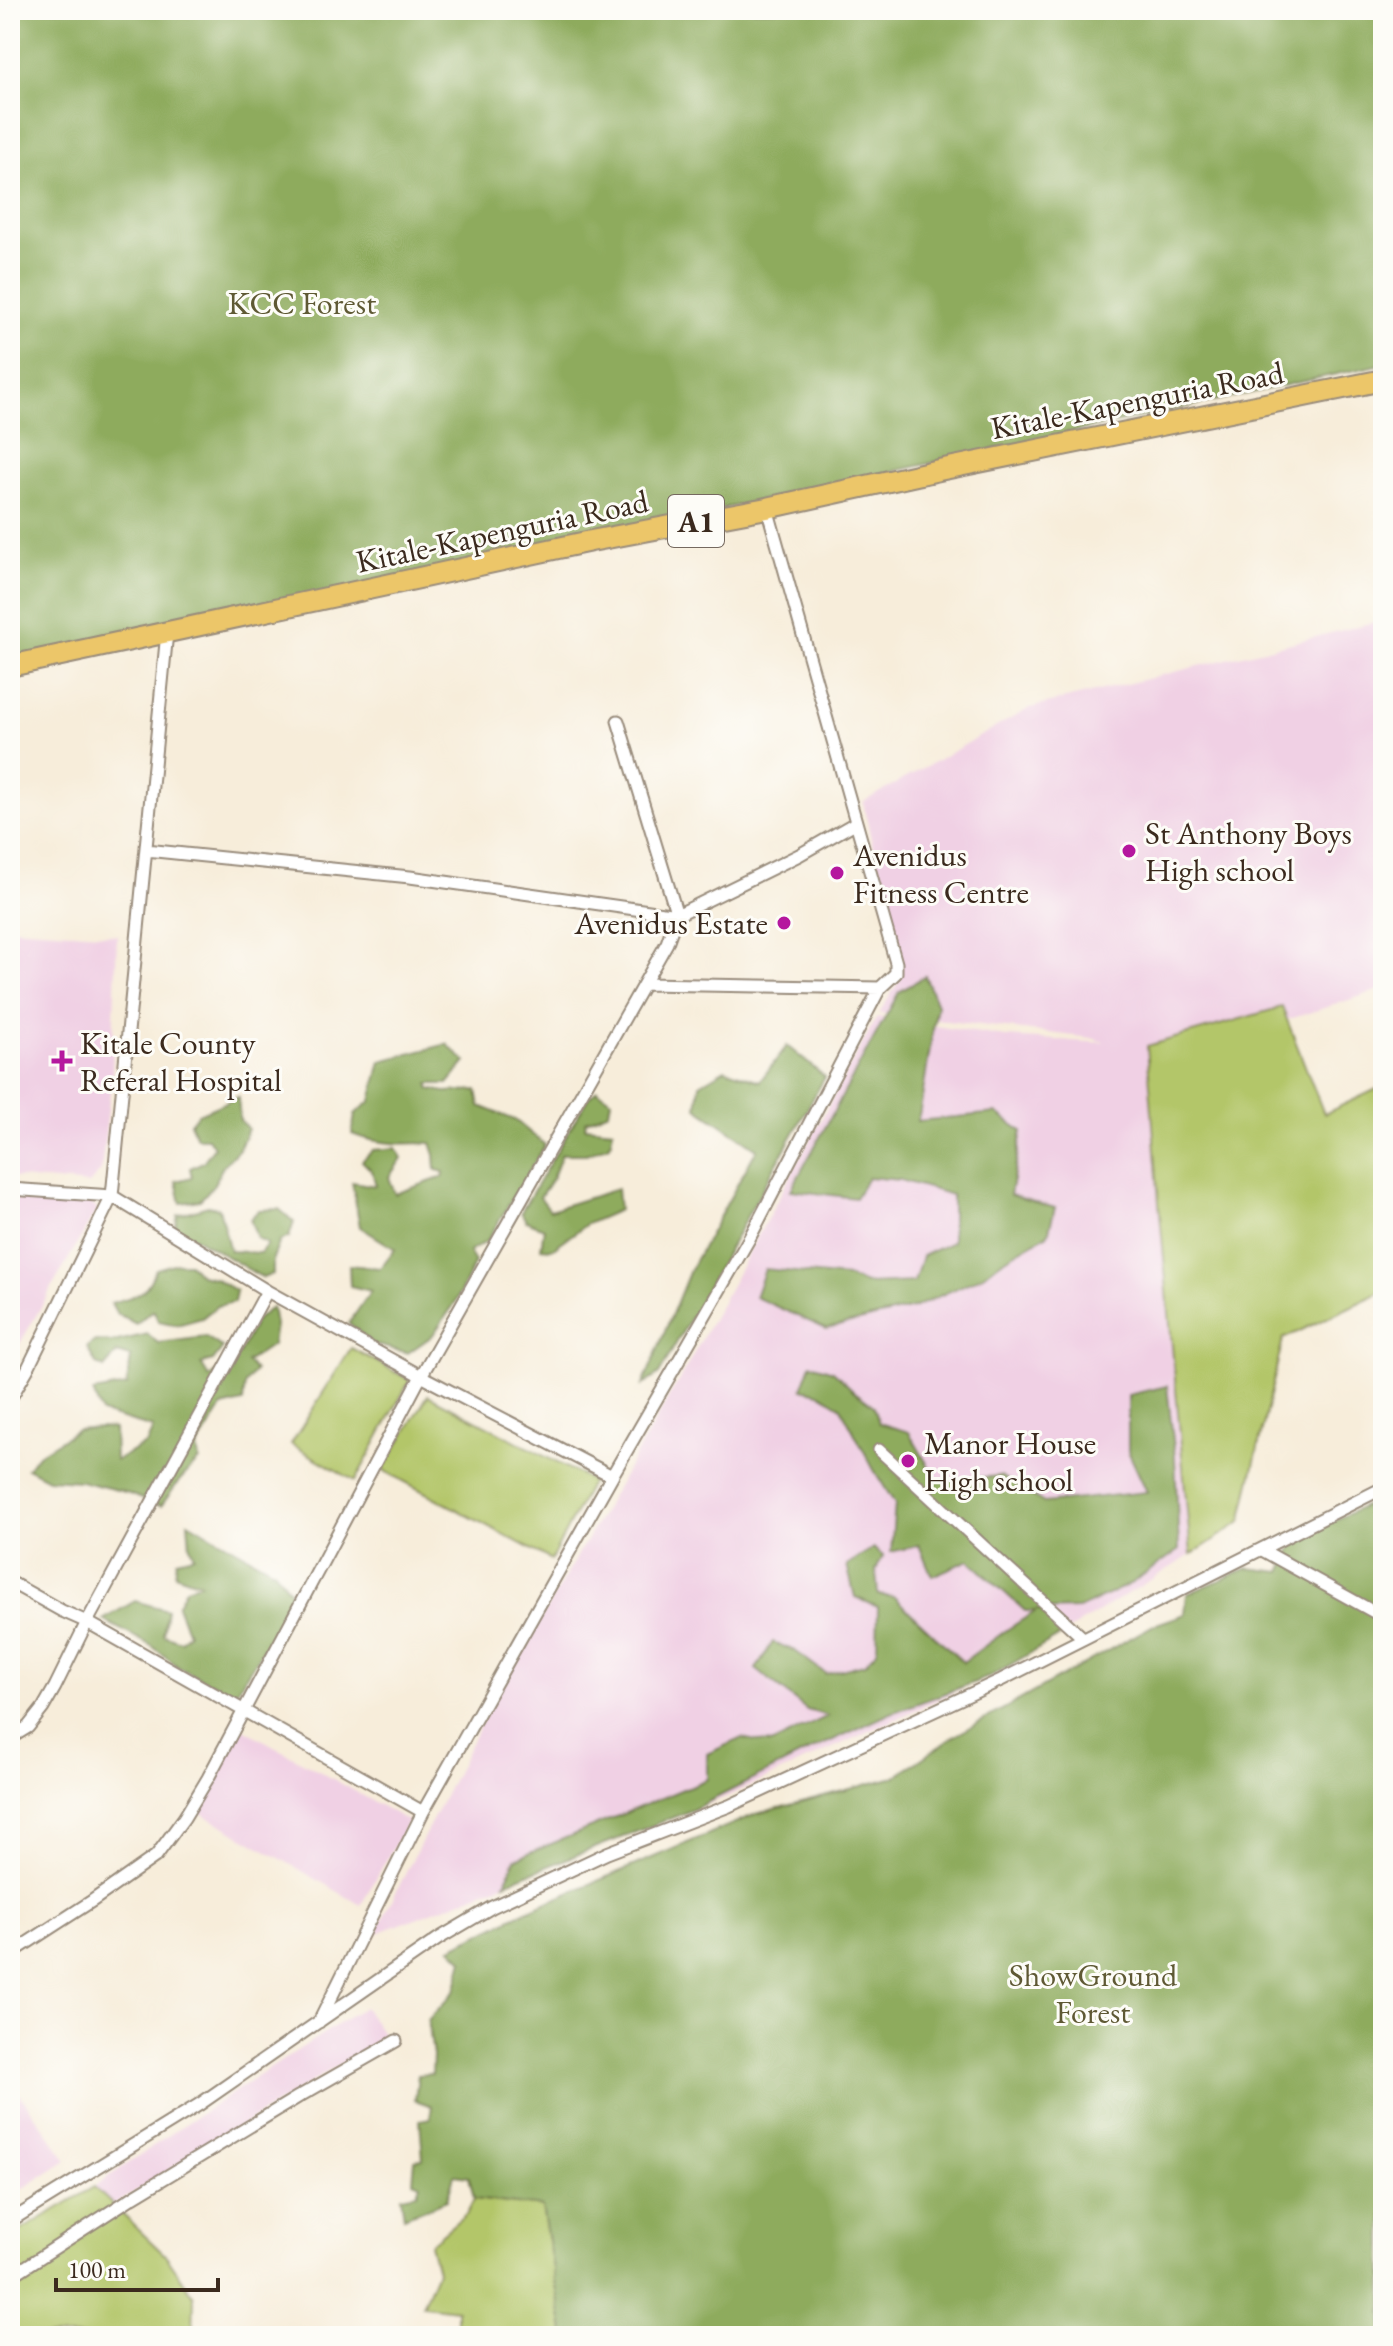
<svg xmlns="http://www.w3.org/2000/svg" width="1393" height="2346" viewBox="0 0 1393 2346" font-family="'EB Garamond',serif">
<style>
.built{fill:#f0d0e4}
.green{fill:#b3c669;stroke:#777844;stroke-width:2}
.forest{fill:#8eab5d;stroke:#646a3e;stroke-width:2}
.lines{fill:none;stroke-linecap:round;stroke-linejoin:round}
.street-casing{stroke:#998c7c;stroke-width:15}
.highway-casing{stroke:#998c7c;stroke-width:24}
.street{stroke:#fff;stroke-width:11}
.highway{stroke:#ecc669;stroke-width:20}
.poi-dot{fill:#b5179e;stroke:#fdfcf7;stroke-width:3}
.labels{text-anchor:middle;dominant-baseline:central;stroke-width:6;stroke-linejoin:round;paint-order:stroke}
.shield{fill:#fdfcf7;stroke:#75695f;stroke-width:2}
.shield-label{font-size:30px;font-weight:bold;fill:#3b2a1e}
.park-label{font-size:32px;fill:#5f5934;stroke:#fdfcf7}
.street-label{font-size:32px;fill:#3b2a1e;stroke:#fdfcf7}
.poi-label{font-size:32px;fill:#3b2a1e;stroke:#fdfcf7;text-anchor:start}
</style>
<rect width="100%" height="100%" fill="#fdfcf7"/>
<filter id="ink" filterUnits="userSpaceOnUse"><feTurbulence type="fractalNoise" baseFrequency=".0125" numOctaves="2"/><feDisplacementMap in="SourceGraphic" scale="16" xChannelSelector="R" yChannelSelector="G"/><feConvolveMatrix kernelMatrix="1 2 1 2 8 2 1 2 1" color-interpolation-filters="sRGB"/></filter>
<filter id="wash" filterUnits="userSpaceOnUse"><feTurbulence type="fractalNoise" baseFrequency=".006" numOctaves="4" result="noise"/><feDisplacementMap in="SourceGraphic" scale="32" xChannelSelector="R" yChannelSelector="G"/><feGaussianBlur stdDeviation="1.8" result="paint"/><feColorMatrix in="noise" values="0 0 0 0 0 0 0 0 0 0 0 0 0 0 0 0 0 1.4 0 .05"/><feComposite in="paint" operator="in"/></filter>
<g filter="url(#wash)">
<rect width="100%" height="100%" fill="#f7edda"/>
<!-- built -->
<path class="built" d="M1383,620V989L1296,1017L1152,1055L1159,1203L1191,1555L1007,1668L726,1797L375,1934L482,1721L687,1366L877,1017L1006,1037L1107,1043L1091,1038L879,1013L901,978L863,802L1030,708Z
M10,928L117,935L112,1074L101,1171L89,1184L10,1177Z
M10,1195L88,1200L97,1209L10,1361Z
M242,1728L408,1821L361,1905L194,1809Z
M364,2007L384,2037L113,2205L94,2187L188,2122Z
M10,2081L67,2160L10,2197Z"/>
<!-- green -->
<path class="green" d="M1282,1007L1324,1114L1383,1086V1291L1283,1339L1241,1522L1191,1555L1159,1203L1147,1046Z
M351,1348L410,1380L355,1481L291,1444Z
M428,1395L592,1481L551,1560L383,1470Z
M94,2187L167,2257L194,2296L193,2336H10V2237Z
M474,2199L542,2207L565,2336H457V2310L422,2306L437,2271L430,2244L467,2213Z"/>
<!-- forest -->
<path class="forest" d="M10,10H1383V364L10,665Z
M925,976L937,1005L920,1111L917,1121L996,1113L1022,1131L1010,1195L1055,1208L1048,1234L1002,1261L979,1278L913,1308L826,1329L755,1297L765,1269L847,1277L866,1284L914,1282L922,1256L952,1242V1195L900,1180L868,1177L855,1198L791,1190L899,992Z
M447,1044L466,1062L448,1084H429V1089L446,1092L477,1090L480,1106L515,1120L545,1145L487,1241L469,1252L475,1262L455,1303L432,1336L408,1353L372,1344L349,1323L371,1291L350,1286L349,1265L380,1268L395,1249L360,1227L352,1182L376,1186L372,1171L362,1161L373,1150L396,1148L402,1158L389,1177L395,1194L443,1177L444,1172L436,1170L435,1155L431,1143C403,1144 379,1145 352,1134L355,1114L371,1101L381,1061Z
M787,1046L825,1077L659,1374L643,1385L690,1270L757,1149L697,1108L700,1084L725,1069L760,1081Z
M597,1090L611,1100L609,1111L586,1121L585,1127L613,1130L610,1145L586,1154H562L553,1177L540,1197L550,1210L617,1189L619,1210L587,1224L552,1249L541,1248L544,1228L526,1221L521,1212L588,1098Z
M238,1097L240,1120L248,1129L239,1149L223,1166L213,1186L200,1200L181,1203L176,1181L192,1177L190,1168L203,1162L214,1147L208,1138H197L190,1123L198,1114Z
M208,1206L219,1208L230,1251L260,1253L267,1244L257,1238L250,1219L259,1210L279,1209L294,1222L289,1237L280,1241L273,1258V1274L263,1278L185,1232L175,1228L178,1215Z
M177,1263H189L200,1275L214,1278L236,1291L234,1302L217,1306L202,1318L177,1325L158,1321L154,1311L150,1312L136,1324L117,1314L111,1303C138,1294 144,1298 156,1269Z
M272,1307L275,1325L272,1345L247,1362L255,1371L245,1384L243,1402L222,1407L197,1447L199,1460L180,1480L161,1506L121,1491L80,1481L48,1479L27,1468L39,1454L77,1430L100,1428L114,1429L115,1461L147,1443L153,1428L101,1413L93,1392L127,1386L131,1357L117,1353L104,1368L96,1364L87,1347L95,1341L113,1342L148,1334L158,1343L206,1337L223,1348L213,1361L201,1364L209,1377L238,1356L256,1320Z
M811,1364L833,1371L855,1392L874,1406L879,1423L909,1432L937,1481L1001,1476L1044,1503L1147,1492L1128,1451V1395L1167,1386L1175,1457L1179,1550L1132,1583L1079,1609L1039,1610L1065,1633L989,1677L891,1713L805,1753L692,1810L505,1883L515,1859L707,1779V1754L742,1738L771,1744L828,1716L807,1710L756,1669L773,1642L795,1651L826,1674L864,1664L877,1651L878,1607L855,1597L847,1565L873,1548L883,1556L876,1570L878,1595L894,1597L963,1662L1008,1629L1036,1611H1025L969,1560L932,1576L919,1545L891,1552L895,1504L874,1470L840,1406L819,1393L802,1389Z
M1383,1497V2336H565L542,2207L474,2199L469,2177L454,2175L447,2200L404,2217L401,2196L417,2193L420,2184L413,2181L415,2160L423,2159L420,2120L430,2118L432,2106L415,2100L418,2075L432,2074L433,2055L428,2020L455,1991L463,1960L451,1948L524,1912L756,1814L895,1777L953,1737L1154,1625L1185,1614L1187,1594L1248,1568L1281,1572L1293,1546L1316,1529Z
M188,1522L275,1571L291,1593L279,1624L235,1693L181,1669L152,1646L103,1620L135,1601L167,1610L163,1635L181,1641L188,1633L177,1606L186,1588L200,1583L175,1574L177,1560L194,1556L190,1546Z"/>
</g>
<g filter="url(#ink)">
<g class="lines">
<defs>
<path id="street" d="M146,850L410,877L677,915L799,855L855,823
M644,984L880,988
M10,1189L112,1196L27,1370L10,1399
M879,1450L1083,1638
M612,1476L421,1376L667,943L677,915L618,721
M1262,1550L1383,1617
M10,1582L62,1611L87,1622L423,1812L319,2022
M10,1738L28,1727L43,1708L55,1687L87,1622L267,1291
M423,1812L612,1476L749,1239L880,988L896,973V963L767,508
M10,1954L92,1901L156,1856L184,1818L208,1778L421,1376L267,1291L112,1196L167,632
M10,2221L200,2104L438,1939L492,1907L607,1853L729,1806L1001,1680L1383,1488
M10,2277L133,2197L298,2097L396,2041"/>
<path id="highway" d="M10,666L591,541L767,508L939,470L1383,380"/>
</defs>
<!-- street casing -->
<use href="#street" class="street-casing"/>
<!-- highway casing -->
<use href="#highway" class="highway-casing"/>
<!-- street -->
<use href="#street" class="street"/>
<!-- highway -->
<use href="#highway" class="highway"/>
</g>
</g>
<!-- markers -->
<g class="poi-dot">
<circle cx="1129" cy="851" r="8"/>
<circle cx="837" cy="873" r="8"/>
<circle cx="784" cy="923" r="8"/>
<path d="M58 1049h8v8h8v8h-8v8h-8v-8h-8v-8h8z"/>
<circle cx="908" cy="1461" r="8"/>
</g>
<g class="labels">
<!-- shield labels -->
<rect class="shield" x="668" y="495" width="56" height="52" rx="6"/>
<g class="shield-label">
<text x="696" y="521">A1</text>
</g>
<!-- park labels -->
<g class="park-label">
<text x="302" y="303">KCC Forest</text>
<text x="1093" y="1975">ShowGround<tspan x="1093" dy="37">Forest</tspan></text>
</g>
<!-- street labels -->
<g class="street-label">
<text transform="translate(1137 400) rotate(-11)">Kitale-Kapenguria Road</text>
<text transform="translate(502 531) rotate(-12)">Kitale-Kapenguria Road</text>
</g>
<!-- poi labels -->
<g class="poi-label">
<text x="1145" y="833">St Anthony Boys<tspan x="1145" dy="37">High school</tspan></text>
<text x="853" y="855">Avenidus<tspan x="853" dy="37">Fitness Centre</tspan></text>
<text x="768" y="923" text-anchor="end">Avenidus Estate</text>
<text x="80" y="1043">Kitale County<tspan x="80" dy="37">Referal Hospital</tspan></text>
<text x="924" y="1443">Manor House<tspan x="924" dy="37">High school</tspan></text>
</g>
</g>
<!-- margin -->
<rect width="1393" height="2346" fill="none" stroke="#fdfcf7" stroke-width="40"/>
<!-- scale -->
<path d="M56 2278v12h162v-12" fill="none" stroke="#3b2a1e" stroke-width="4"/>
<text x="68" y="2278" font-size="24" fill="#3b2a1e" stroke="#fdfcf7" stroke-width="6" paint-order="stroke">100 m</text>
</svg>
